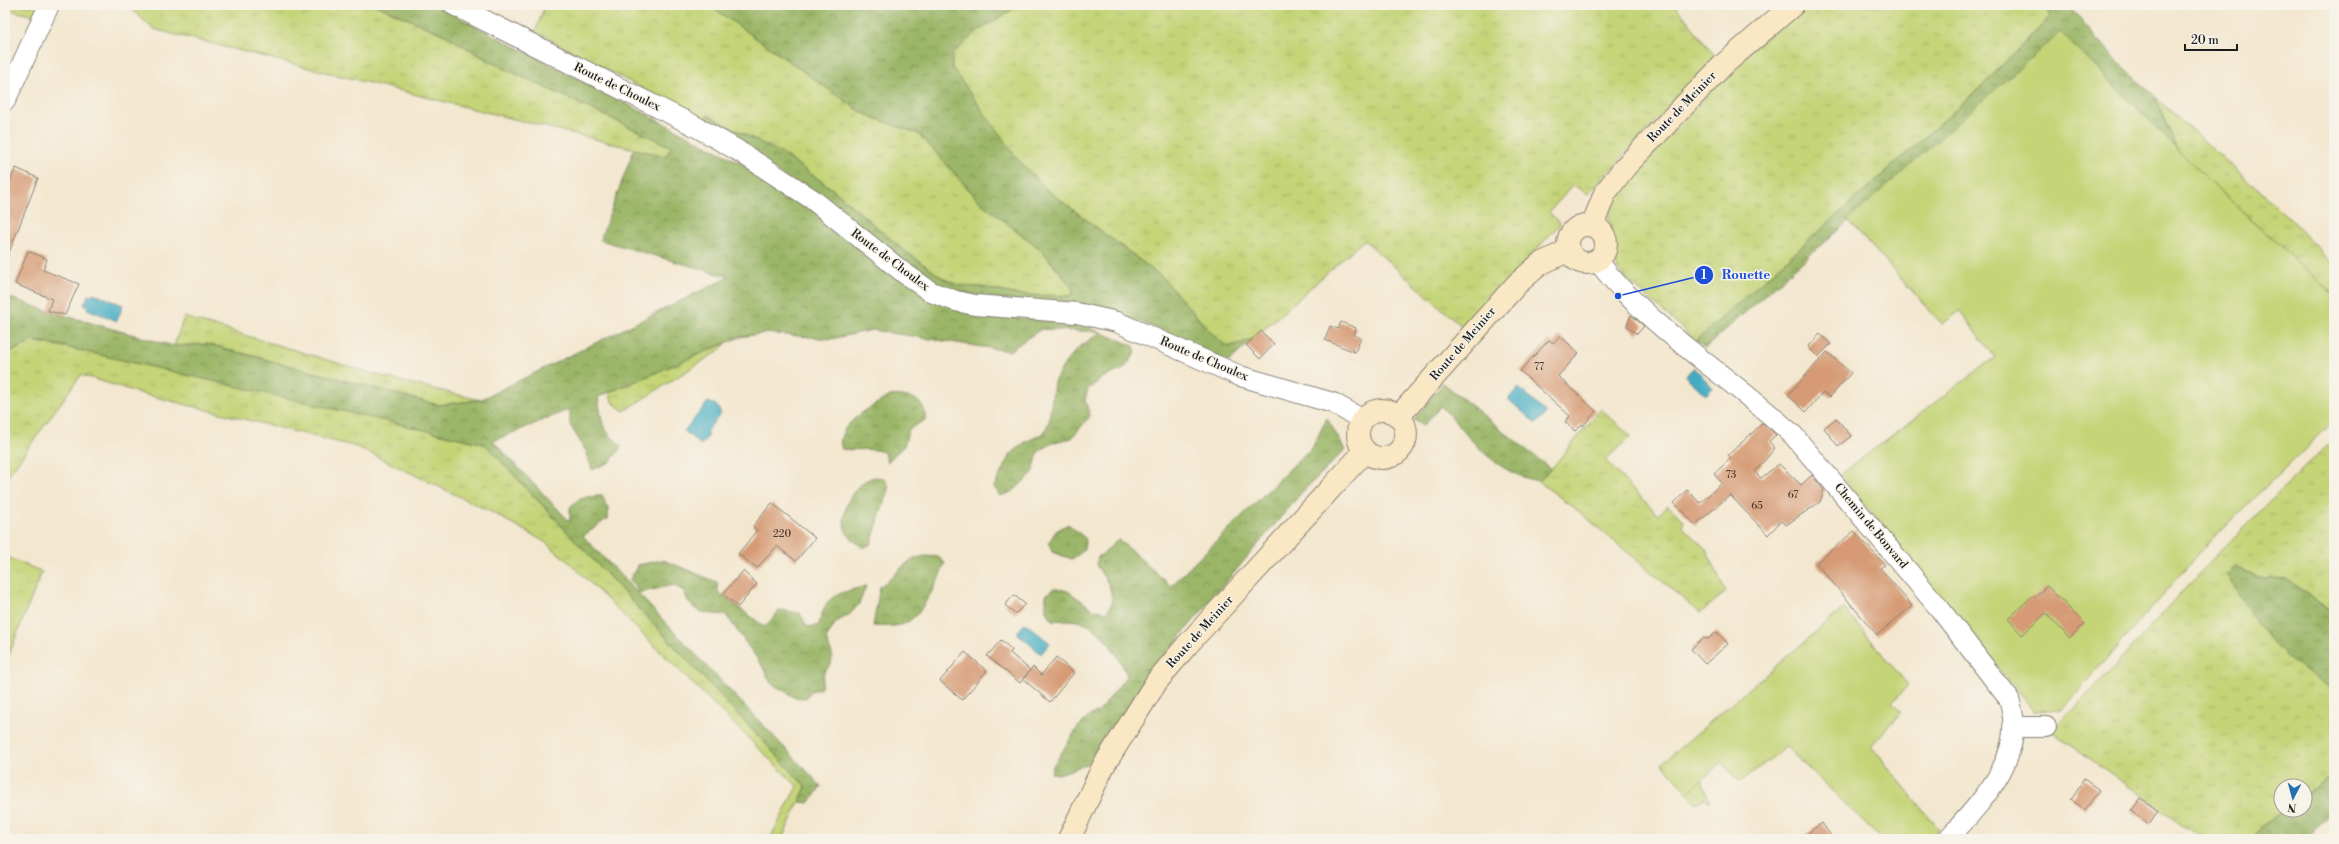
<svg xmlns="http://www.w3.org/2000/svg" width="2339" height="844" viewBox="0 0 2339 844" font-family="'Libre Bodoni',serif">
<style>
.grass{fill:url(#grass-tufts);stroke:#70784a}
.forest{fill:url(#forest-crowns);stroke:#5c6942}
.park{fill:#c4d477;stroke:#70784a}
.water{fill:#43acc3;stroke:#306470}
.building{fill:#d69b76}
.lines{fill:none;stroke-linecap:round;stroke-linejoin:round}
.street-casing{stroke:#888276;stroke-width:22}
.secondary-casing{stroke:#888276;stroke-width:24}
.street{stroke:#fff;stroke-width:20}
.secondary{stroke:#fae7c3;stroke-width:22}
.labels{text-anchor:middle;dominant-baseline:central;stroke-width:3;stroke-linejoin:round;paint-order:stroke}
.number-label{font-size:10px;fill:#4a3c32}
.street-label{font-size:12px;fill:#1c1c1c;stroke:#f7f3e8}
.leader{fill:none;stroke:#1d4ed8;stroke-width:1.5}
.callout-dot{fill:#1d4ed8;stroke:#f7f3e8;stroke-width:1.5}
.mark-label{font-size:12px;text-anchor:middle;font-weight:bold;fill:#fff}
.callout-label{font-size:13px;text-anchor:middle;font-weight:bold;fill:#1d4ed8;stroke:#f7f3e8;stroke-width:3;stroke-linejoin:round;paint-order:stroke}
</style>
<defs>
<pattern id="grass-tufts" width="24" height="20" patternUnits="userSpaceOnUse"><rect width="24" height="20" fill="#c4d477"/><path d="M3 7l-1-3M5 7V3M7 7l1-3M15 17l-1-3M17 17v-4M19 17l1-3" fill="none" stroke="#a8b566"/></pattern>
<pattern id="forest-crowns" width="20" height="18" patternUnits="userSpaceOnUse"><rect width="20" height="18" fill="#9bb668"/><path d="M2 6a3 3 0 1 1 6 0M12 15a3 3 0 1 1 6 0" fill="none" stroke="#7e9355"/></pattern>
</defs>
<rect width="100%" height="100%" fill="#f7f3e8"/>
<filter id="ink" filterUnits="userSpaceOnUse"><feTurbulence type="fractalNoise" baseFrequency=".025" numOctaves="2"/><feDisplacementMap in="SourceGraphic" scale="8" xChannelSelector="R" yChannelSelector="G"/><feConvolveMatrix kernelMatrix="1 2 1 2 8 2 1 2 1" color-interpolation-filters="sRGB"/></filter>
<filter id="wash" filterUnits="userSpaceOnUse"><feTurbulence type="fractalNoise" baseFrequency=".012" numOctaves="4" result="noise"/><feDisplacementMap in="SourceGraphic" scale="16" xChannelSelector="R" yChannelSelector="G"/><feGaussianBlur stdDeviation="0.9" result="paint"/><feColorMatrix in="noise" values="0 0 0 0 0 0 0 0 0 0 0 0 0 0 0 0 0 1.4 0 .05"/><feComposite in="paint" operator="in"/></filter>
<g filter="url(#wash)">
<rect width="100%" height="100%" fill="#f3e7cf"/>
<!-- grass -->
<path class="grass" d="M5,5H39L34,16L5,9Z
M127,5H376L447,36L491,62L672,147L665,156L634,149L153,29Z
M545,5H709L864,114L919,134L981,203L1038,247L1072,287L1073,296L1018,295L982,287L961,286L944,279L901,248L831,188L781,153L707,115L704,121L535,32Z
M1019,5H1675L1716,57L1588,194L1573,185L1549,212L1560,224L1464,328L1364,240L1253,339L1228,347L1215,337L1162,277L1047,190L1016,158L952,68L951,55L975,33Z
M1808,5H2042L2051,16L1981,87L1696,341L1619,272C1613,258 1607,225 1610,210C1613,202 1618,193 1622,185L1753,48Z
M2155,97L2286,215L2334,265V295L2218,189L2176,147Z
M184,317L388,378L480,400L438,405L207,344L174,346Z
M32,341L97,353L485,444L806,787L782,839H770L797,786L571,564L545,542L495,514L357,447L143,394L81,375L5,480V351L15,350Z
M728,342L718,351L624,411L612,402L610,392Z
M1601,409L1631,436L1605,460L1658,515L1668,505L1684,521L1682,527L1706,549L1726,592L1700,613L1577,510L1538,481L1551,469Z
M2334,438V624L2331,611L2286,579L2256,577L2235,567L2301,667L2334,690V774L2305,795V786H2281V810H2284L2264,824L2252,839H2203L2051,731L2103,679L2212,559Z
M5,556L42,572L5,664Z
M1702,779L1710,802L1704,799L1696,803L1688,793Z"/>
<!-- forest -->
<path class="forest" d="M376,5H435L756,171L967,313L1080,324L1134,346L1136,352L1124,369L1104,377L1088,389L1085,400L1090,416L1072,438L1054,442L1038,452L1033,473L1012,492L1000,496L994,487L1010,455L1024,443L1044,433L1049,422L1054,382L1065,363L1078,348L1101,332L1041,329L1009,351L872,330L831,339L765,333L740,337L598,397C602,422 600,429 622,446L610,462L592,470L586,451L570,425V409L493,441L570,522V507C579,497 589,496 602,496L608,508V518L583,536L821,786L809,803L799,802L806,787L485,444L48,343L32,341L15,350L5,351V296L48,311L174,346L207,344L438,405L480,400L729,277L600,240L634,149L665,156L672,147L491,62L447,36Z
M709,5H1019L975,33L952,55V68L1016,157L1047,190L1162,277L1215,337L1228,347L1253,339L1229,362C1192,345 1156,326 1117,314C1109,311 1100,307 1091,305C1038,297 977,307 930,279L704,121L707,115L781,153L831,188L901,248L944,279L961,286L982,287L1018,295L1073,296L1072,287L1060,271L1038,247L981,203L919,134L864,114Z
M2042,5H2068L2120,64L2155,97L2176,147L2060,33L1705,348L1696,341L1981,87L2051,16Z
M1443,383L1551,469L1538,481C1492,472 1471,438 1441,406L1423,426L1414,420Z
M890,396C908,395 927,398 925,420L909,429L904,446L887,462L885,453C875,447 855,451 842,449C832,426 873,406 890,396Z
M1327,418L1345,450L1302,492L1189,626L1141,688L1093,762L1059,774L1051,773L1053,766L1078,727L1091,715L1099,712L1127,675C1116,653 1105,631 1081,622C1074,619 1061,621 1053,620L1046,611V595L1054,588L1068,591L1094,610L1107,612L1113,601L1109,585L1096,565L1098,557L1104,553L1118,539L1171,586L1313,446Z
M875,477L884,478L889,486L871,544L863,548C857,543 848,537 845,529C840,508 855,481 875,477Z
M1068,524L1086,539L1083,551L1072,559L1052,552L1049,542L1056,531Z
M925,556L938,557L945,563C938,580 924,611 909,621C900,628 883,626 873,626L880,586C898,576 902,560 925,556Z
M663,560L717,582L718,592L765,627L780,610L800,613L807,627L819,625C825,593 838,594 866,586L859,604L849,615L836,622L826,639L832,654L831,664L824,672L821,688L811,691L806,698L794,697L771,683L761,664L726,615C704,613 691,614 684,591L673,585L639,593L630,579L638,565Z
M2234,567L2256,577L2286,579L2331,611L2334,632V690C2317,678 2296,667 2281,652C2259,630 2243,602 2228,575Z
M2334,774V808L2307,839H2252L2264,824L2284,810H2305V795Z"/>
<!-- park -->
<path class="park" d="M2060,32L2218,189L2334,295V420L2212,539L2062,709L2034,711L1840,475L1995,357L1960,311L1942,324L1848,220Z
M1844,608L1908,685L1892,703L1901,712L1871,746L1939,830L1932,839H1882L1786,747L1740,782L1721,762L1688,793L1662,763Z"/>
<!-- water -->
<path class="water" d="M93,293L123,305L117,321L87,309L88,306L84,305L88,295L92,296Z
M1694,367L1713,388L1706,395L1685,376Z
M1519,388L1546,413L1536,424L1508,399Z
M708,402L716,405L721,413L706,432L709,435L701,445L684,431Z
M1025,623L1050,643L1041,654L1017,633Z"/>
<g id="blocks">
<!-- building -->
<path class="building" d="M16,168L38,178L5,263V191Z
M28,251L47,259L43,270L79,284L65,315L48,311L52,299L15,284Z
M1631,315L1644,326L1637,334L1627,326Z
M1341,322L1356,328L1354,335L1361,338L1355,352L1325,340L1330,326L1338,329Z
M1261,331L1274,344L1260,359L1246,345Z
M1820,334L1831,344L1818,357L1808,347Z
M1560,336L1579,353L1558,376L1596,411L1583,426L1582,424L1575,431L1565,422L1570,416L1520,371L1549,340L1553,343Z
M1827,352L1851,373L1830,397L1823,392L1806,412L1788,395Z
M1836,418L1851,436L1838,446L1824,428Z
M1763,423L1776,435L1769,441L1775,448L1755,472L1761,478L1779,464L1801,485L1812,475L1824,490L1820,502L1786,525L1781,521L1768,535L1730,495L1695,525L1674,503L1687,490L1700,503L1722,483L1714,474L1731,458L1728,455Z
M772,503L815,538L796,561L777,546L757,568L738,554L757,530L753,526Z
M1854,531L1885,565L1880,568L1912,606L1877,635L1816,563Z
M743,571L757,584L738,607L723,594Z
M2047,586L2085,624L2069,638L2046,613L2022,635L2008,619L2032,596L2034,598Z
M1014,595L1025,604L1015,614L1005,605Z
M1717,632L1728,644L1705,664L1691,649L1703,638L1708,639Z
M1001,640L1012,650L1010,653L1030,670L1020,683L987,656Z
M965,652L987,671L962,700L940,681Z
M1056,657L1074,673L1050,702L1023,679L1033,667L1041,675Z
M2084,779L2099,790L2085,810L2071,799Z
M2141,798L2158,811L2149,824L2131,811Z
M1822,823L1833,839H1799Z"/>
</g>
</g>
<g filter="url(#ink)">
<use href="#blocks" fill-opacity="0" stroke="#888276" stroke-width="1"/>
<g class="lines">
<defs>
<path id="street" d="M454,5L693,125L737,150L812,199L904,273L931,292L956,301L975,305L1077,313L1117,322L1240,376L1333,403L1363,420
M5,101L49,5
M1597,260C1646,326 1731,377 1793,435L1940,609L2009,699C2028,755 1982,801 1948,839
M2014,727H2046"/>
<path id="secondary" d="M1568 244a19 19 0 1 1 38 0a19 19 0 1 1-38 0Z
M1592,226L1605,193L1625,167L1723,65L1793,5
M1358 434a24 24 0 1 1 48 0a24 24 0 1 1-48 0Z
M1399,416L1517,284L1540,264L1569,250
M1069,839L1104,765L1157,681L1187,645L1365,451"/>
</defs>
<!-- street casing -->
<use href="#street" class="street-casing"/>
<!-- secondary casing -->
<use href="#secondary" class="secondary-casing"/>
<!-- street -->
<use href="#street" class="street"/>
<!-- secondary -->
<use href="#secondary" class="secondary"/>
</g>
</g>
<g class="labels">
<!-- number labels -->
<g class="number-label">
<text x="1539" y="367">77</text>
<text x="1731" y="475">73</text>
<text x="1793" y="495">67</text>
<text x="1757" y="506">65</text>
<text x="782" y="534">220</text>
</g>
<!-- street labels -->
<g class="street-label">
<text transform="translate(617 87) rotate(26)">Route de Choulex</text>
<text transform="translate(1682 107) rotate(-46)">Route de Meinier</text>
<text transform="translate(890 260) rotate(37)">Route de Choulex</text>
<text transform="translate(1463 344) rotate(-49)">Route de Meinier</text>
<text transform="translate(1204 359) rotate(23)">Route de Choulex</text>
<text transform="translate(1871 526) rotate(50)">Chemin de Bonvard</text>
<text transform="translate(1200 632) rotate(-48)">Route de Meinier</text>
</g>
</g>
<!-- callouts -->
<path class="leader" d="M1618 296L1704 275"/>
<g class="callout-dot">
<circle cx="1618" cy="296" r="4"/>
<circle cx="1704" cy="275" r="10"/>
</g>
<g class="mark-label">
<text x="1704" y="279">1</text>
</g>
<g class="callout-label">
<text x="1746" y="279">Rouette</text>
</g>
<!-- margin -->
<rect width="2339" height="844" fill="none" stroke="#f7f3e8" stroke-width="20"/>
<!-- north arrow -->
<g transform="translate(2293 798) rotate(186)"><circle r="19" fill="#f7f3e8" stroke="#9f9d96"/>
<path d="M0-3L7 15L0 10L-7 15Z" fill="#1f6fb2"/>
<text y="-6" font-size="11" font-weight="bold" text-anchor="middle" fill="#1c1c1c">N</text>
</g>
<!-- scale -->
<path d="M2185 44v6h52v-6" fill="none" stroke="#1c1c1c" stroke-width="2"/>
<text x="2191" y="44" font-size="12" fill="#1c1c1c" stroke="#f7f3e8" stroke-width="3" paint-order="stroke">20 m</text>
</svg>
